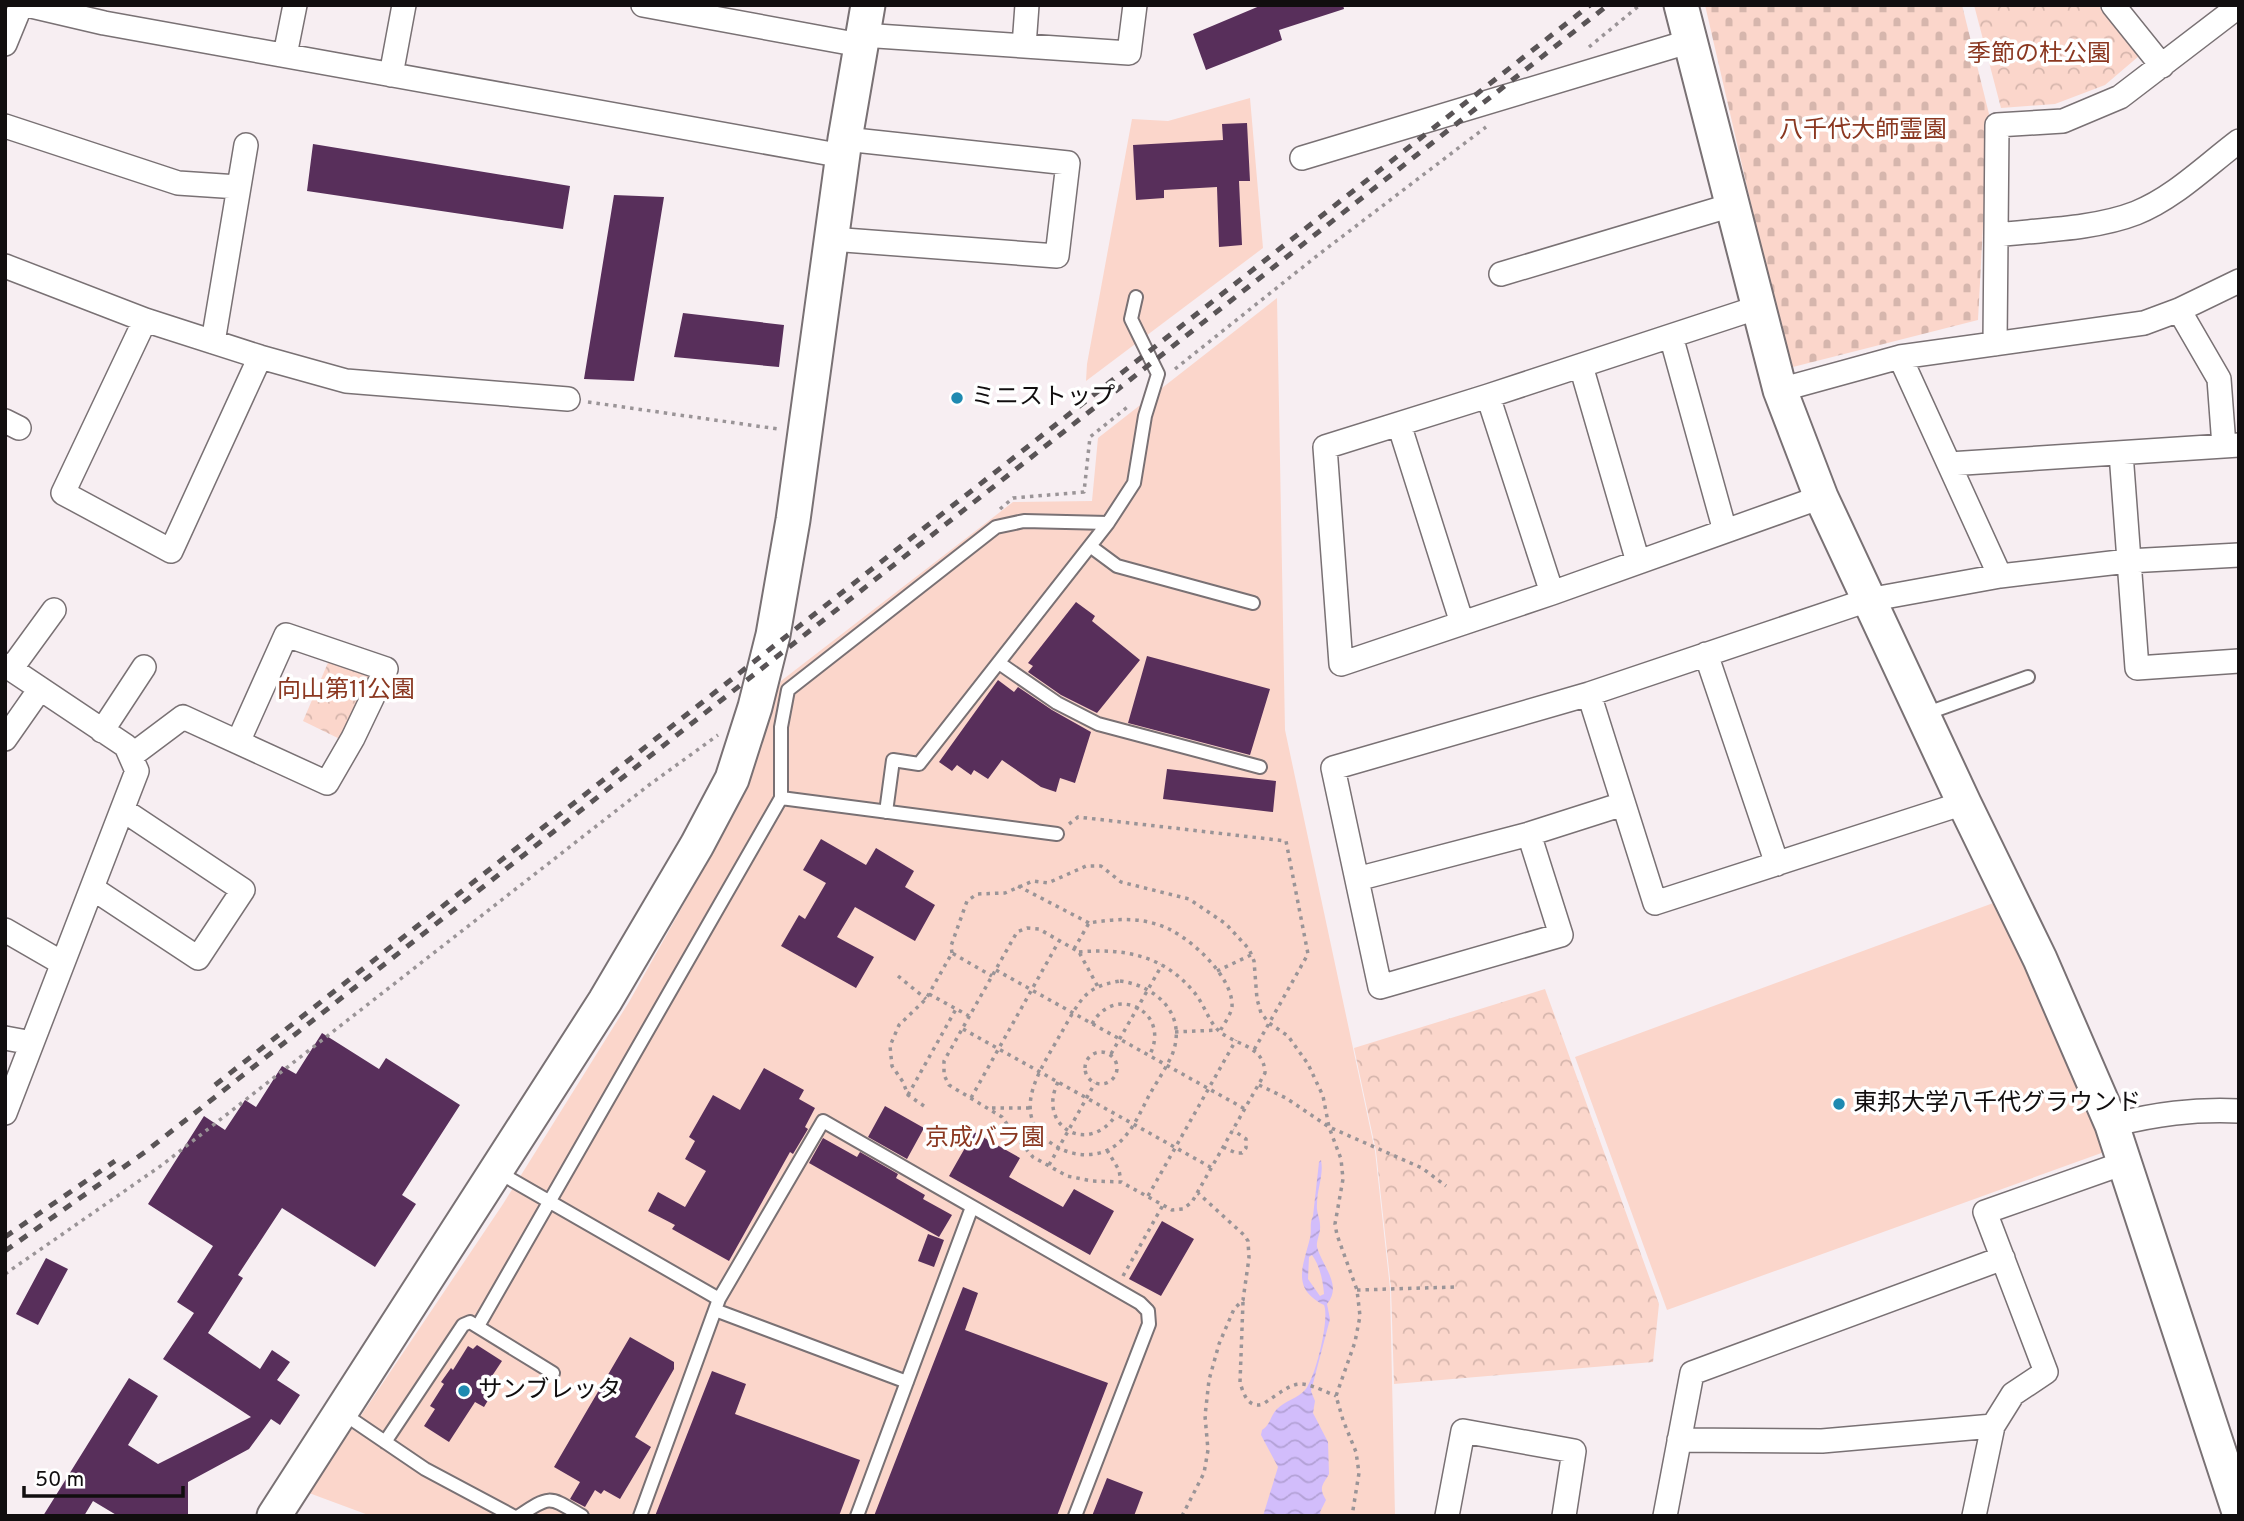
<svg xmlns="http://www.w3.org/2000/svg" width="2244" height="1521" viewBox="0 0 2244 1521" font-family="Overpass,'Noto Sans JP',sans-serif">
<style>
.forest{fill:url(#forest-crowns)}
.cemetery{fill:url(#cemetery-stones)}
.garden{fill:#fbd6cb}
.water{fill:url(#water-waves);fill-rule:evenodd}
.building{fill:#582f5b}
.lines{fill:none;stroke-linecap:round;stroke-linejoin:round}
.lane-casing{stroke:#797174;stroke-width:16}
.street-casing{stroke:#797174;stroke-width:26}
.secondary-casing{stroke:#797174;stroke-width:37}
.path{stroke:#9a9497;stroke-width:3.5;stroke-dasharray:3.5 5;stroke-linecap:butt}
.lane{stroke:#fff;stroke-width:12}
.street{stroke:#fff;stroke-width:23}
.secondary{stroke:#fff;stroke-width:33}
.rail{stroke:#595456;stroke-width:5;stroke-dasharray:9 9;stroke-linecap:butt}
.poi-dot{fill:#1f8ab1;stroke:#fff;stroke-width:2.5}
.labels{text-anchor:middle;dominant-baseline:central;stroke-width:7;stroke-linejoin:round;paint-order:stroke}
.park-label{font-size:24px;fill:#8b3821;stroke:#fff}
.poi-label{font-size:24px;fill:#110e0f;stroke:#fff;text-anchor:start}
</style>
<defs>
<pattern id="forest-crowns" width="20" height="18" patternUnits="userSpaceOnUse" patternTransform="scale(1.75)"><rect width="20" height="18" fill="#fbd6cb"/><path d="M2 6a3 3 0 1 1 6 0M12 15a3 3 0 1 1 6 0" fill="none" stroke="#d6b6ad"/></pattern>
<pattern id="cemetery-stones" width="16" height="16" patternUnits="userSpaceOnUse" patternTransform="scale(1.75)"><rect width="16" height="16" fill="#fbd6cb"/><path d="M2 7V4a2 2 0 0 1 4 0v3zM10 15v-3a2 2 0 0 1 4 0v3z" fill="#d6b6ad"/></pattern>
<pattern id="water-waves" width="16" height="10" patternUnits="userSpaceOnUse" patternTransform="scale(1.75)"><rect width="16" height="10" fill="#d2bdfb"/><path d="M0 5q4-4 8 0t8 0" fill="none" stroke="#b3a1d6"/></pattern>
</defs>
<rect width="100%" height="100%" fill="#f7eef2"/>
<!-- forest -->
<path class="forest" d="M1974,5H2098L2139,56L2105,85L2055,104L2001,108Z
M333,651L386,669L350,744L303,721Z
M1545,989L1659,1304L1653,1362L1394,1384L1391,1288L1376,1151L1354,1048Z"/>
<!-- cemetery -->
<path class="cemetery" d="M1705,5H1962L1989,114L1978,320L1789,368Z"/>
<!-- garden -->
<path class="garden" d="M1250,98L1263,248L1086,381L1087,364L1132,119L1168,121Z
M1277,298L1285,730L1375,1151L1390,1288L1395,1516H371L309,1493L503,1204L629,1002L695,884L742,782L781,681L1013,502L1092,501L1098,438Z
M1996,902L2107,1151L1667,1310L1575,1057Z"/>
<!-- water -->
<path class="water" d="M1321,1160C1324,1175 1317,1189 1317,1204C1316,1212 1320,1218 1320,1225C1321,1233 1316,1240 1317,1247C1322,1266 1343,1285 1327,1304L1330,1319L1311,1391L1315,1401L1313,1413L1328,1442L1329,1474C1323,1485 1318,1487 1326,1500L1320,1512L1321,1516H1263L1278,1467L1261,1435L1262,1430C1271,1424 1270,1416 1277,1409C1285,1401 1298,1398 1305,1390C1315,1379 1330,1319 1324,1305C1291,1288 1303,1267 1310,1238C1312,1230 1309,1224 1313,1216L1319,1162ZM1312,1255C1320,1266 1323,1281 1324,1294L1320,1296L1308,1279L1309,1257Z"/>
<!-- building -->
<path class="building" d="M1262,5H1343L1344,9L1279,30L1282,40L1206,70L1193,34Z
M1247,123L1250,181H1239L1242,245L1219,247L1217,187L1164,190V198L1136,200L1133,145L1223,140L1222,124Z
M313,144L570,186L563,229L307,191Z
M614,195L664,197L634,381L584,379Z
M683,313L784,325L779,367L674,357Z
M1076,602L1095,616L1092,621L1140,660L1097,713L1061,695L1028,672L1033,666L1028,663Z
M1147,656L1270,689L1250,755L1128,723Z
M998,680L1014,692L1018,687L1052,710L1091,732L1075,783L1060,778L1056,792L1041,787L1002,760L988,779L974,770L971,775L957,765L952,771L939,762Z
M1167,769L1276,781L1273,812L1163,799Z
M821,839L866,865L876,848L914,871L905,887L935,905L915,941L855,907L837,937L874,957L856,988L781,946L799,915L805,919L826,883L803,870Z
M322,1033L379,1069L386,1058L460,1105L402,1195L416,1204L375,1267L282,1208L238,1275L243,1278L208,1333L260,1369L272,1350L290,1362L277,1380L300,1395L280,1425L271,1419L249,1449L188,1482V1516H118L93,1501L84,1516H43L129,1378L158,1396L128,1445L158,1464L251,1417L163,1359L194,1313L177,1302L213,1246L148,1204L204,1116L225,1130L245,1100L256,1107L282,1066L296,1074Z
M764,1068L804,1090L799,1099L815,1108L805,1127L808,1129L793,1154L790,1152L729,1261L672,1229L675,1225L648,1211L658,1192L685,1207L706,1171L685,1159L695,1141L689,1137L713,1095L740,1110Z
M885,1106L924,1128L907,1159L868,1137Z
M974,1132L1020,1158L1009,1177L1063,1207L1074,1189L1114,1211L1090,1255L949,1176Z
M823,1138L857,1157L860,1152L898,1174L896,1178L925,1195L923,1199L952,1215L939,1237L809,1163Z
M1162,1221L1194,1239L1161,1296L1129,1279Z
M928,1234L944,1240L934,1267L918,1261Z
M46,1258L68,1269L38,1325L16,1314Z
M963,1287L978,1293L965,1330L1108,1383L1057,1516H874Z
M630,1337L674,1362V1369L635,1437L651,1447L620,1499L604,1490L601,1494L595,1490L585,1507L570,1499L580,1482L554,1467Z
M477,1345L502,1361L482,1391L490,1397L484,1407L475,1402L449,1442L424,1426L435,1409L430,1406L444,1384L441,1382L451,1368L453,1370L468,1346L473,1349Z
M712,1371L746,1384L735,1414L860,1460L839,1516H655Z
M1107,1478L1143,1492L1134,1516H1092Z"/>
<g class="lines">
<defs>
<path id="lane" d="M1090,546L1117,566L1253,603
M999,663L1057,703L1098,724L1260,767
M1922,715L2028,677
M781,798V727L788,690L996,527L1024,521L1108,523
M886,812L893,760L919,764L1108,523L1134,483L1145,416L1158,374L1131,319L1136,297
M498,1172L719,1299
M715,1310L907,1382
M478,1326L781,798L1057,834
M341,1412L425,1469L513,1516
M385,1442L463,1325L470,1322L553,1373
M519,1516C551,1494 550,1497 582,1516
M640,1516L719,1299L823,1121L1140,1303L1148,1311L1149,1324L1075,1516
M857,1516L972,1207"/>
<path id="street" d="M27,5L104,23L843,156
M643,5L860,45
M2113,5L2162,66
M862,35L1129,53L1135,5
M5,44L21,5
M1024,46L1027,5
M285,55L295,5
M391,75L404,5
M5,126L178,183L238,187
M1302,158L1691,41
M1996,235C2040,230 2095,229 2136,213C2174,198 2207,165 2239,141
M831,239L1057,256L1068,163L845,139
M5,266L145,320L260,357L346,381L568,399
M1501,274L1732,205
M1759,307L1488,396L1325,447L1341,664L1552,593L1821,497
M2179,310L2219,379L2224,446
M145,320L63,493L171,551L260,357
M1671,336L1725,531
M213,342L246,145
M1995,344L1997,125L2063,121L2120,97L2239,6
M1900,357L2000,576
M1581,366L1638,562
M1780,390L1900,357L2144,323L2179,310L2239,281
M1488,396L1552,593
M5,421L19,428
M1399,424L1462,623
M2121,453L2137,668L2239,661
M1949,464L2239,445
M1706,654L1777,864
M5,665L126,746L137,771L5,1113
M11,669L54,610
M1589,694L1655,903L1964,803
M102,731L144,667
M5,739L40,689
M131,756L183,717L327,783L353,738L386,669L286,635L238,742
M1529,834L1561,935L1380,987L1333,768L1589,694L1868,600L2000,576L2128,561L2239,555
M1357,879L1529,834L1623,804
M92,888L198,958L243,890L123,810
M5,930L62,963
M5,1038L32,1043
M2112,1125C2156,1114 2193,1109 2239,1111
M1679,1440L1822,1441L1993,1426
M1447,1516L1463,1431L1574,1451L1564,1516
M1665,1516L1692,1373L2003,1258
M1974,1516L1993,1426L2013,1394L2046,1372L1985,1212L2124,1163"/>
<path id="secondary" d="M1681,5L1780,390L1821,497L1964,803L2040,959L2112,1125L2239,1512
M274,1516L605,1001L697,845L732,779L755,707L773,635L793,520L845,139L868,5"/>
</defs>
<!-- lane casing -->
<use href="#lane" class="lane-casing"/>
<!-- street casing -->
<use href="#street" class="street-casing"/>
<!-- secondary casing -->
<use href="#secondary" class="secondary-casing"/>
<!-- path -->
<path class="path" d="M1589,47L1640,5
M1175,369L1318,255L1486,127
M588,402L778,429
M1000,509L1013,498L1084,492L1090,437L1130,405
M1069,824L1078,817L1286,841L1308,954L1254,1050
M1018,886L1089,923
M1074,949L1089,923C1113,919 1136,917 1159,925C1186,933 1234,976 1232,1007C1231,1014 1224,1024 1220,1031
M1079,952C1123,948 1163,955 1193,991C1203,1002 1207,1017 1216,1028C1232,1046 1264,1043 1265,1073L1192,1202L1183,1209L1172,1210L1121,1182L1092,1181L1067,1176L1033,1157L1019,1141L1002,1117L949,1085L944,1075V1061L1017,932L1027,928L1039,929L1079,952L1098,987
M952,953L951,946L967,901L977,894L1005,893L1033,881L1048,883L1086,866H1101L1121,882L1189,899L1226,924L1249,949L1254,961L1257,999L1261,1013L1269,1023L1288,1036L1308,1064L1323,1096L1329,1127L1341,1159L1343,1179L1335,1224L1337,1235L1357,1290L1360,1316L1355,1342L1336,1396L1343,1420L1356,1452L1359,1473L1352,1516
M996,970L1245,1109
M1217,971L1251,955
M898,976L926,999
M1120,981C1157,986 1188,1015 1172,1055C1166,1068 1158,1080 1151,1092C1143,1106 1137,1122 1127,1134C1107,1161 1071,1160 1047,1140C1010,1110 1043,1066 1060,1035C1068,1022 1075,1006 1086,995C1095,986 1108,983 1120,981Z
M929,994L969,1016
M1092,1024C1115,982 1173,1013 1149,1056
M963,1029L1212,1168
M1175,1032L1218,1030
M1085 1068a16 16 0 1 1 32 0a16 16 0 1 1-32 0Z
M1111,1054L1162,965
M1058,1082C1036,1127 1089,1156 1116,1115
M1259,1085L1286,1098L1329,1127L1422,1168L1446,1186
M908,1095L956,1009
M971,1098L1059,941
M924,1106L908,1095L903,1082L892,1066L890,1046L899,1025L926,999L952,953L992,976
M992,1108H1030
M1223,1147L1236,1153H1242L1246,1148V1139L1233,1130
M1107,1150L1119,1170L1121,1182
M1049,1165L1095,1083
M1148,1196L1236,1040
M5,1274L162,1165L649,785L718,735
M1123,1276L1163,1205
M1357,1290L1456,1287
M1243,1302L1240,1382C1243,1393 1248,1409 1263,1404C1299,1380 1295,1378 1336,1396
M1182,1516L1204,1473L1208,1450L1205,1416L1209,1380L1219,1344L1234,1309L1243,1300L1249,1258L1248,1241L1244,1235L1198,1193"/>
<!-- lane -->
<use href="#lane" class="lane"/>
<!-- street -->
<use href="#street" class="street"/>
<!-- secondary -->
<use href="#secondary" class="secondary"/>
<!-- rail -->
<path class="rail" d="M215,1085L1590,5
M5,1237L115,1161
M5,1251L145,1152L1608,5"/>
</g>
<!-- markers -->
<g class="poi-dot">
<circle cx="957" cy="398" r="7"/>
<circle cx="1839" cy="1104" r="7"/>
<circle cx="464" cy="1391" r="7"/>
</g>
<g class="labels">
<!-- park labels -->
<g class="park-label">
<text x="2039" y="55">季節の杜公園</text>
<text x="1863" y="131">八千代大師霊園</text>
<text x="346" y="691">向山第11公園</text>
<text x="985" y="1139">京成バラ園</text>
</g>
<!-- poi labels -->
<g class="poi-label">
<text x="971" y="398">ミニストップ</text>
<text x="1853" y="1104">東邦大学八千代グラウンド</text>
<text x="478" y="1391">サンブレッタ</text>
</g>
</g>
<!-- border -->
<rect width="2244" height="1521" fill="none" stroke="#110e0f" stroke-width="14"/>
<!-- scale -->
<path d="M24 1486v10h159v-10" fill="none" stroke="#110e0f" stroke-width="3.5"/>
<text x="35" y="1486" font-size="21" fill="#110e0f" stroke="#ffffff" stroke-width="5" paint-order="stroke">50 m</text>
</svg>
